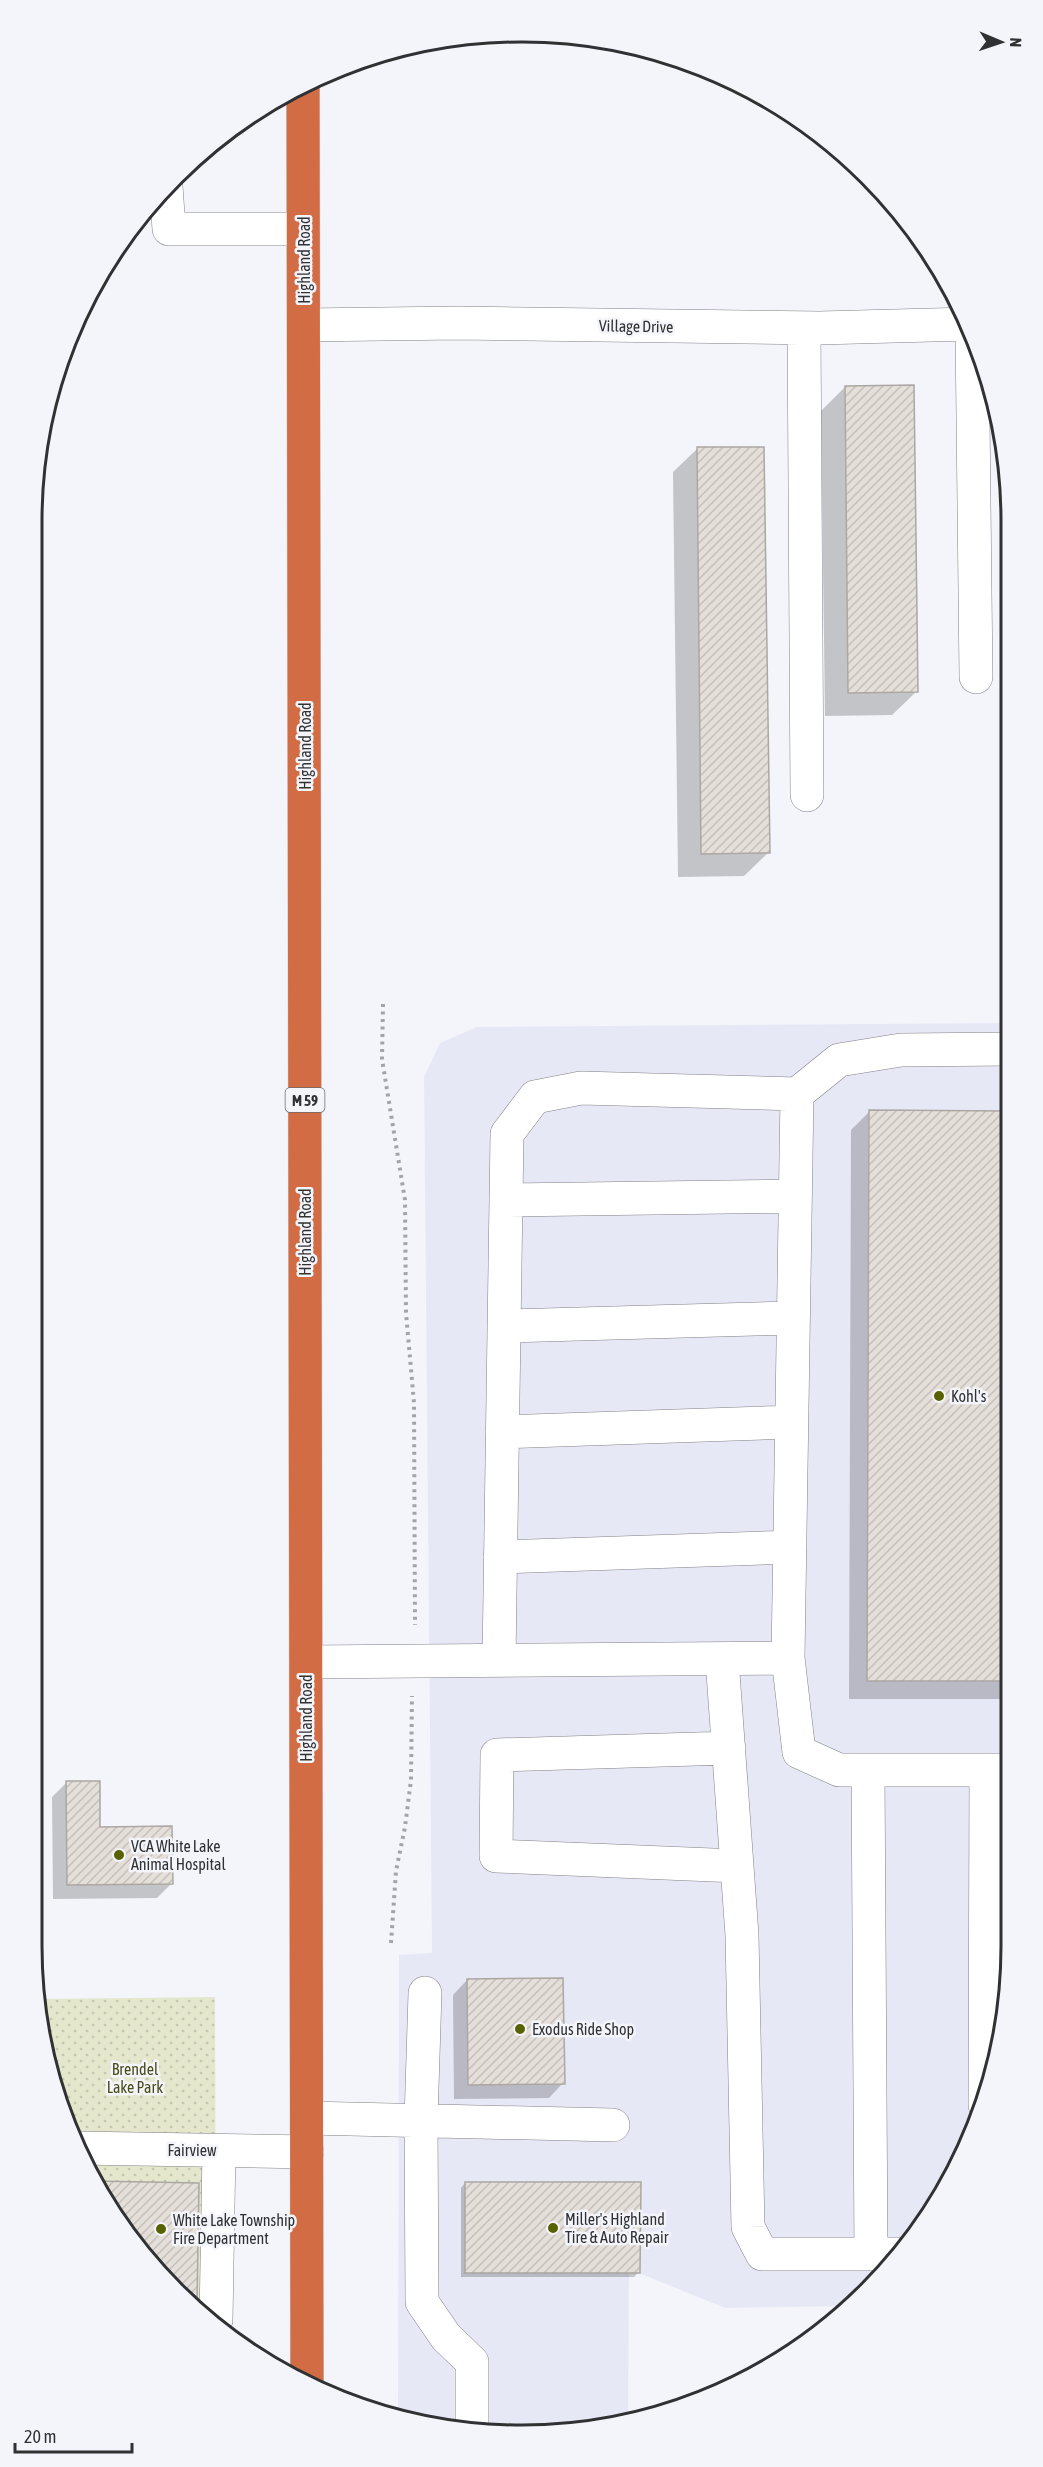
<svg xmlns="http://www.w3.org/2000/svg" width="1043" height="2467" viewBox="0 0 1043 2467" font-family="'Asap Condensed',sans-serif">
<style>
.built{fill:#e7e8f6}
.park{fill:url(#park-dots)}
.shadow{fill:#0003}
.building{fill:url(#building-hatch);stroke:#aca7a2;stroke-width:1.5}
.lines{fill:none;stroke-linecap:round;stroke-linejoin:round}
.minor-casing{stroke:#808187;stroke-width:34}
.highway-casing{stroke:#d1d2d2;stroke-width:34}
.path{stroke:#a3a4a8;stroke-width:4;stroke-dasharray:3 4.5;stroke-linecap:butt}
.minor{stroke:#fff;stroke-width:33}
.highway{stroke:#d26c45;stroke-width:33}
.poi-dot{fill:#596200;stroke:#f4f5fb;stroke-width:2}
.labels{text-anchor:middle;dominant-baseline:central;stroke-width:5;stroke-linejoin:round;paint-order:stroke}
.shield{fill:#f4f5fb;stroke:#6b6c6f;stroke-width:1.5}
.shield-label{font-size:15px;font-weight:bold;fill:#303133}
.street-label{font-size:16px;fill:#303133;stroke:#f4f5fb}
.poi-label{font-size:16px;fill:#303133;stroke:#f4f5fb;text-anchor:start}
.park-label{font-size:16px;fill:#4a4c1a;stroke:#f4f5fb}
.rim{fill:none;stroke:#303133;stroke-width:3}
</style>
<defs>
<pattern id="park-dots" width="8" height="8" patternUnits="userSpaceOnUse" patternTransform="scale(1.5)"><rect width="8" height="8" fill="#e4e7cc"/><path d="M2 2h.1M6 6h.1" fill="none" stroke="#c4c7b0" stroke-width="1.8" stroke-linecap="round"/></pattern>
<pattern id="building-hatch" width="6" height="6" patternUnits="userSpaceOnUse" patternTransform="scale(1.5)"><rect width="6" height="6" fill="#e5dfda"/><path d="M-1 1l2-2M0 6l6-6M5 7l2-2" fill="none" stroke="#c5c0bc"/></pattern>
</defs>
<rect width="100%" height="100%" fill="#f4f5fb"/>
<!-- built -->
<path class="built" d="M1009,1023L1011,1945L985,2103L946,2190L890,2268L845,2306L725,2308L629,2269L628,2422L586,2431L426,2426L398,2415L399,1955L432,1953L424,1077L440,1043L477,1027Z"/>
<!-- park -->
<path class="park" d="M215,1997L216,2320L153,2268L97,2190L58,2103L40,1999Z"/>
<!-- shadow -->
<path class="shadow" d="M845,387L916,692L892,715L825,716L821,411Z
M697,449L768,853L744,876L678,877L673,472Z
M869,1112H1009L1011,1699H849L851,1130Z
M67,1782L98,1828L171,1884L157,1898L53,1899L52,1797Z
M467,1980L563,2083L549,2098L454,2099L453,1995Z
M94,2183L197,2185L196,2303L153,2268Z
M465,2183L638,2273L634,2277H461V2188Z"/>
<!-- building -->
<path class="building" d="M914,385L918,692L848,693L845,386Z
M697,447H764L770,853L701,854Z
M869,1110L1009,1111L1011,1681H867Z
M66,1781H100V1827L172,1826L173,1884L67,1885Z
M563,1978L565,2084L468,2085L467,1979Z
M93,2181L199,2183L197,2305L153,2268L97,2190Z
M465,2182H641L640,2273H465Z"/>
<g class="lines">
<defs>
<path id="minor" d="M166,186L169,229H303
M304,325L459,323L820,328L969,324
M804,328L807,795
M972,330L976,677
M797,1094L839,1060L901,1050L1009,1049
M506,1200L795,1196
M504,1326L793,1318
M502,1432L791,1422
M500,1557L790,1547
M722,1659L742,1935L748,2227L762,2254H900
M499,1660L507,1134L535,1097L581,1088L797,1094L788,1658L799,1752L839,1770H1011
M306,1662L788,1658
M729,1748L497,1755L496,1856L737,1866
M868,1770L871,2254
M425,1993L421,2120L422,2302L446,2337L472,2362V2428
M985,2105L986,1770
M307,2118L613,2125
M78,2148L307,2152
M216,2320L219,2151"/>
<path id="highway" d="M303,83L307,2381"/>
</defs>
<!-- minor casing -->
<use href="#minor" class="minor-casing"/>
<!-- highway casing -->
<use href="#highway" class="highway-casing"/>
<!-- path -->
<path class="path" d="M383,1004L382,1059L405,1200L406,1313L414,1403L415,1625
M391,1943L396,1871L405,1827L411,1780L412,1696"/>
<!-- minor -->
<use href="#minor" class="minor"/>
<!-- highway -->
<use href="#highway" class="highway"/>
</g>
<!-- markers -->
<g class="poi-dot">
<circle cx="939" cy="1396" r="6"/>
<circle cx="119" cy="1855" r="6"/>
<circle cx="520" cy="2029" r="6"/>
<circle cx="553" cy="2228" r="6"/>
<circle cx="161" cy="2229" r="6"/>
</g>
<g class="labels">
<!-- shield labels -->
<rect class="shield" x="285.5" y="1088" width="39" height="24" rx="4.5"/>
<g class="shield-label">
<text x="305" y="1100">M 59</text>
</g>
<!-- street labels -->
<g class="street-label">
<text transform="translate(304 260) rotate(-90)">Highland Road</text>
<text transform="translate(636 326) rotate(1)">Village Drive</text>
<text transform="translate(305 746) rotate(-90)">Highland Road</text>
<text transform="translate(305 1232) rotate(-90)">Highland Road</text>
<text transform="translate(306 1718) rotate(-90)">Highland Road</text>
<text x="192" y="2150">Fairview</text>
</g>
<!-- poi labels -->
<g class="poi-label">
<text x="951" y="1396">Kohl's</text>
<text x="131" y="1846">VCA White Lake<tspan x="131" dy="18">Animal Hospital</tspan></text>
<text x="532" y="2029">Exodus Ride Shop</text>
<text x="565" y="2219">Miller's Highland<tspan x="565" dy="18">Tire &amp; Auto Repair</tspan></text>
<text x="173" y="2220">White Lake Township<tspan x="173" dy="18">Fire Department</tspan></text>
</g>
<!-- park labels -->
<g class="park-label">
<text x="135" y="2069">Brendel<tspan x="135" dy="18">Lake Park</tspan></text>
</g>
</g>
<!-- crop -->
<path d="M0 0H1043V2467H0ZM521 42H522A479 479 0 0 1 1001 521V1946A479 479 0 0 1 522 2425H521A479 479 0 0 1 42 1946V521A479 479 0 0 1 521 42Z" fill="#f4f5fb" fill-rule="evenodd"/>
<path class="rim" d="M521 42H522A479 479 0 0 1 1001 521V1946A479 479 0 0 1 522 2425H521A479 479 0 0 1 42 1946V521A479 479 0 0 1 521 42Z"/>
<!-- north arrow -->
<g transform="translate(1001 42) rotate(92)" stroke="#f4f5fb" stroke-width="4.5" paint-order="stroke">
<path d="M0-4.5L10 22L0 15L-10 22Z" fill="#303133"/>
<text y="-9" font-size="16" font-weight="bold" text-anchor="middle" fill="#303133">N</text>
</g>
<!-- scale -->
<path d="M15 2443v9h117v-9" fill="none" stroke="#303133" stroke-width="3"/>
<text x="24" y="2443" font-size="18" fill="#303133" stroke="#f4f5fb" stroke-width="4.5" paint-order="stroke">20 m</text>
</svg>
